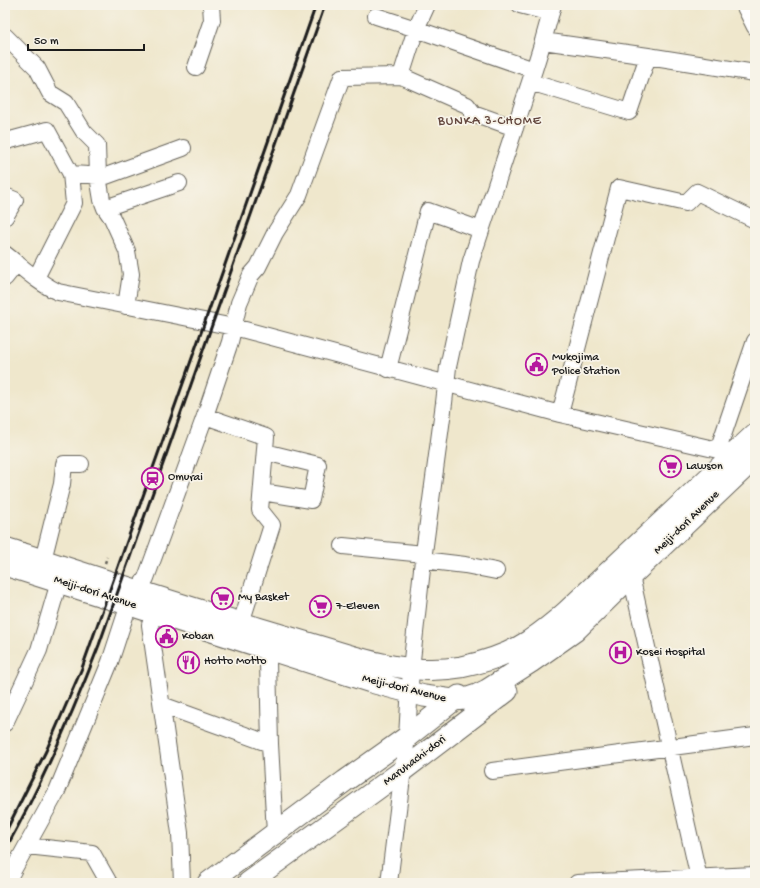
<svg xmlns="http://www.w3.org/2000/svg" width="760" height="888" viewBox="0 0 760 888" font-family="'Gochi Hand',sans-serif">
<style>
.lines{fill:none;stroke-linecap:round;stroke-linejoin:round}
.minor-casing{stroke:#66635a;stroke-width:18}
.major-casing{stroke:#66635a;stroke-width:23}
.path{stroke:#66635a;stroke-width:2.5;stroke-dasharray:3 3;stroke-linecap:butt}
.minor{stroke:#fff;stroke-width:16}
.major{stroke:#fff;stroke-width:21}
.rail{stroke:#1c1c1c;stroke-width:3}
.labels{text-anchor:middle;dominant-baseline:central;stroke-width:3.5;stroke-linejoin:round;paint-order:stroke}
.poi-label{font-size:12px;fill:#1c1c1c;stroke:#f7f3e8;text-anchor:start}
.street-label{font-size:12px;fill:#1c1c1c;stroke:#f7f3e8}
.neighbourhood-label{font-size:13px;letter-spacing:1px;fill:#64483f;stroke:#f7f3e8}
</style>
<rect width="100%" height="100%" fill="#f7f3e8"/>
<filter id="ink" filterUnits="userSpaceOnUse"><feTurbulence type="fractalNoise" baseFrequency=".025" numOctaves="2"/><feDisplacementMap in="SourceGraphic" scale="8" xChannelSelector="R" yChannelSelector="G"/><feConvolveMatrix kernelMatrix="1 2 1 2 8 2 1 2 1" color-interpolation-filters="sRGB"/></filter>
<filter id="wash" filterUnits="userSpaceOnUse"><feTurbulence type="fractalNoise" baseFrequency=".012" numOctaves="4" result="noise"/><feDisplacementMap in="SourceGraphic" scale="16" xChannelSelector="R" yChannelSelector="G"/><feGaussianBlur stdDeviation="0.9" result="paint"/><feColorMatrix in="noise" values="0 0 0 0 0 0 0 0 0 0 0 0 0 0 0 0 0 1.4 0 .05"/><feComposite in="paint" operator="in"/></filter>
<g filter="url(#wash)">
<rect width="100%" height="100%" fill="#efe7cc"/>
</g>
<g filter="url(#ink)">
<g class="lines">
<defs>
<path id="minor" d="M520,5L551,13
M744,5L755,27
M376,16L416,29L534,70
M5,36L37,68L50,93L66,103L84,132L97,145L98,176L102,200L105,208L112,218L127,251L131,274L126,306
M543,41L648,56L755,73
M196,67L212,20L211,5
M401,76L416,29L427,5
M530,82L629,112L648,56
M5,142L7,141L47,130L71,174L74,203L36,278
M71,174L106,176L183,148
M5,196L15,200L5,217
M105,208L179,183
M5,254C22,267 38,283 58,292L234,327L560,414L718,450L744,454
M5,278L17,263
M388,369L428,211L481,230
M560,414L619,188L686,203L697,192L755,220
M205,416L266,437L260,510L272,525L241,623
M718,450L755,341
M262,492L311,500L318,465L265,452
M343,546L424,554
M43,560L62,484L64,464H81
M423,560L465,565L496,571
M631,576L700,883
M158,602L150,625L180,833L182,883
M269,649L268,661L270,744L275,833
M162,705L270,744
M5,723L39,650L59,582
M492,771L755,736
M27,846L92,853L109,883
M6,883L57,791L110,662L129,604L146,578L205,416L230,342L239,303L251,275L258,267L275,233L299,195L342,77L401,76L467,105L473,113L515,128
M389,883L407,737L411,669L423,560L444,403L448,367L471,261L534,70L543,41L553,5
M577,883L755,875"/>
<path id="major" d="M5,548C89,575 174,603 258,628C282,635 305,642 328,649C372,663 415,675 461,667C485,662 509,654 529,641C542,632 555,622 567,611L755,434
M5,565L371,682L424,696L453,700L465,699L477,695L487,690L531,662L575,631L631,576L755,458
M208,883L345,781L407,737L459,696
M248,883L402,771L507,691"/>
</defs>
<!-- minor casing -->
<use href="#minor" class="minor-casing"/>
<!-- major casing -->
<use href="#major" class="major-casing"/>
<!-- path -->
<path class="path" d="M105,563L107,557"/>
<!-- minor -->
<use href="#minor" class="minor"/>
<!-- major -->
<use href="#major" class="major"/>
<!-- rail -->
<path class="rail" d="M5,833L46,751L82,668L214,296L316,5
M5,850C42,784 72,715 99,645L325,5"/>
</g>
</g>
<!-- icons -->
<defs>
<symbol id="civic-ring" viewBox="-11 -11 22 22"><circle r="9.5" fill="#f7f3e8" stroke="#b5179e" stroke-width="1.5"/><path d="M-.6-6.5H3V-4.5H.6V-3L4-1V1h2V6H-6V1h2V-1L-.6-3ZM-1.2 2.5V6h2.4V2.5Z" fill="#b5179e"/></symbol>
<symbol id="supermarket-ring" viewBox="-11 -11 22 22"><circle r="9.5" fill="#f7f3e8" stroke="#b5179e" stroke-width="1.5"/><path d="M-6-5.5h2.5l.6 2H6L4.5 2H-2.5L-4.4-4H-6ZM-1.5 3.2a1.3 1.3 0 1 0 .1 0ZM3 3.2a1.3 1.3 0 1 0 .1 0Z" fill="#b5179e"/></symbol>
<symbol id="station-ring" viewBox="-11 -11 22 22"><circle r="9.5" fill="#f7f3e8" stroke="#b5179e" stroke-width="1.5"/><path d="M-3-6H3Q5-6 5-4V2Q5 4 3 4L4.5 6H3L1.5 4h-3L-3 6H-4.5L-3 4Q-5 4-5 2V-4Q-5-6-3-6ZM-3.5-4v3h7v-3ZM-3.5 1v1.5H-2V1ZM2 1v1.5H3.5V1Z" fill="#b5179e"/></symbol>
<symbol id="hospital-ring" viewBox="-11 -11 22 22"><circle r="9.5" fill="#f7f3e8" stroke="#b5179e" stroke-width="1.5"/><path d="M-5-5h3v3.5h4V-5h3V5h-3V1.5h-4V5h-3Z" fill="#b5179e"/></symbol>
<symbol id="restaurant-ring" viewBox="-11 -11 22 22"><circle r="9.5" fill="#f7f3e8" stroke="#b5179e" stroke-width="1.5"/><path d="M-5-6h1v4h1v-4h1v4h1v-4h1v5L-1.5 .5V6h-2V.5L-5-1ZM5-6V6H3V1.5H1.5Q1.5-4 5-6Z" fill="#b5179e"/></symbol>
</defs>
<g fill-rule="evenodd">
<use href="#civic-ring" x="524" y="352" width="25" height="25"/>
<use href="#supermarket-ring" x="658" y="454" width="25" height="25"/>
<use href="#station-ring" x="140" y="466" width="25" height="25"/>
<use href="#supermarket-ring" x="210" y="586" width="25" height="25"/>
<use href="#supermarket-ring" x="308" y="594" width="25" height="25"/>
<use href="#civic-ring" x="154" y="624" width="25" height="25"/>
<use href="#hospital-ring" x="608" y="640" width="25" height="25"/>
<use href="#restaurant-ring" x="176" y="650" width="25" height="25"/>
</g>
<g class="labels">
<!-- poi labels -->
<g class="poi-label">
<text x="552" y="358">Mukojima<tspan x="552" dy="14">Police Station</tspan></text>
<text x="686" y="467">Lawson</text>
<text x="168" y="478">Omurai</text>
<text x="238" y="598">My Basket</text>
<text x="336" y="607">7-Eleven</text>
<text x="182" y="637">Koban</text>
<text x="636" y="653">Kosei Hospital</text>
<text x="204" y="662">Hotto Motto</text>
</g>
<!-- street labels -->
<g class="street-label">
<text transform="translate(687 523) rotate(-44)">Meiji-dori Avenue</text>
<text transform="translate(95 593) rotate(18)">Meiji-dori Avenue</text>
<text transform="translate(404 689) rotate(14)">Meiji-dori Avenue</text>
<text transform="translate(415 761) rotate(-37)">Maruhachi-dori</text>
</g>
<!-- neighbourhood labels -->
<g class="neighbourhood-label">
<text x="490" y="121">BUNKA 3-CHOME</text>
</g>
</g>
<!-- margin -->
<rect width="760" height="888" fill="none" stroke="#f7f3e8" stroke-width="20"/>
<!-- scale -->
<path d="M28 44v6h116v-6" fill="none" stroke="#1c1c1c" stroke-width="2"/>
<text x="34" y="44" font-size="12" fill="#1c1c1c" stroke="#f7f3e8" stroke-width="3" paint-order="stroke">50 m</text>
</svg>
